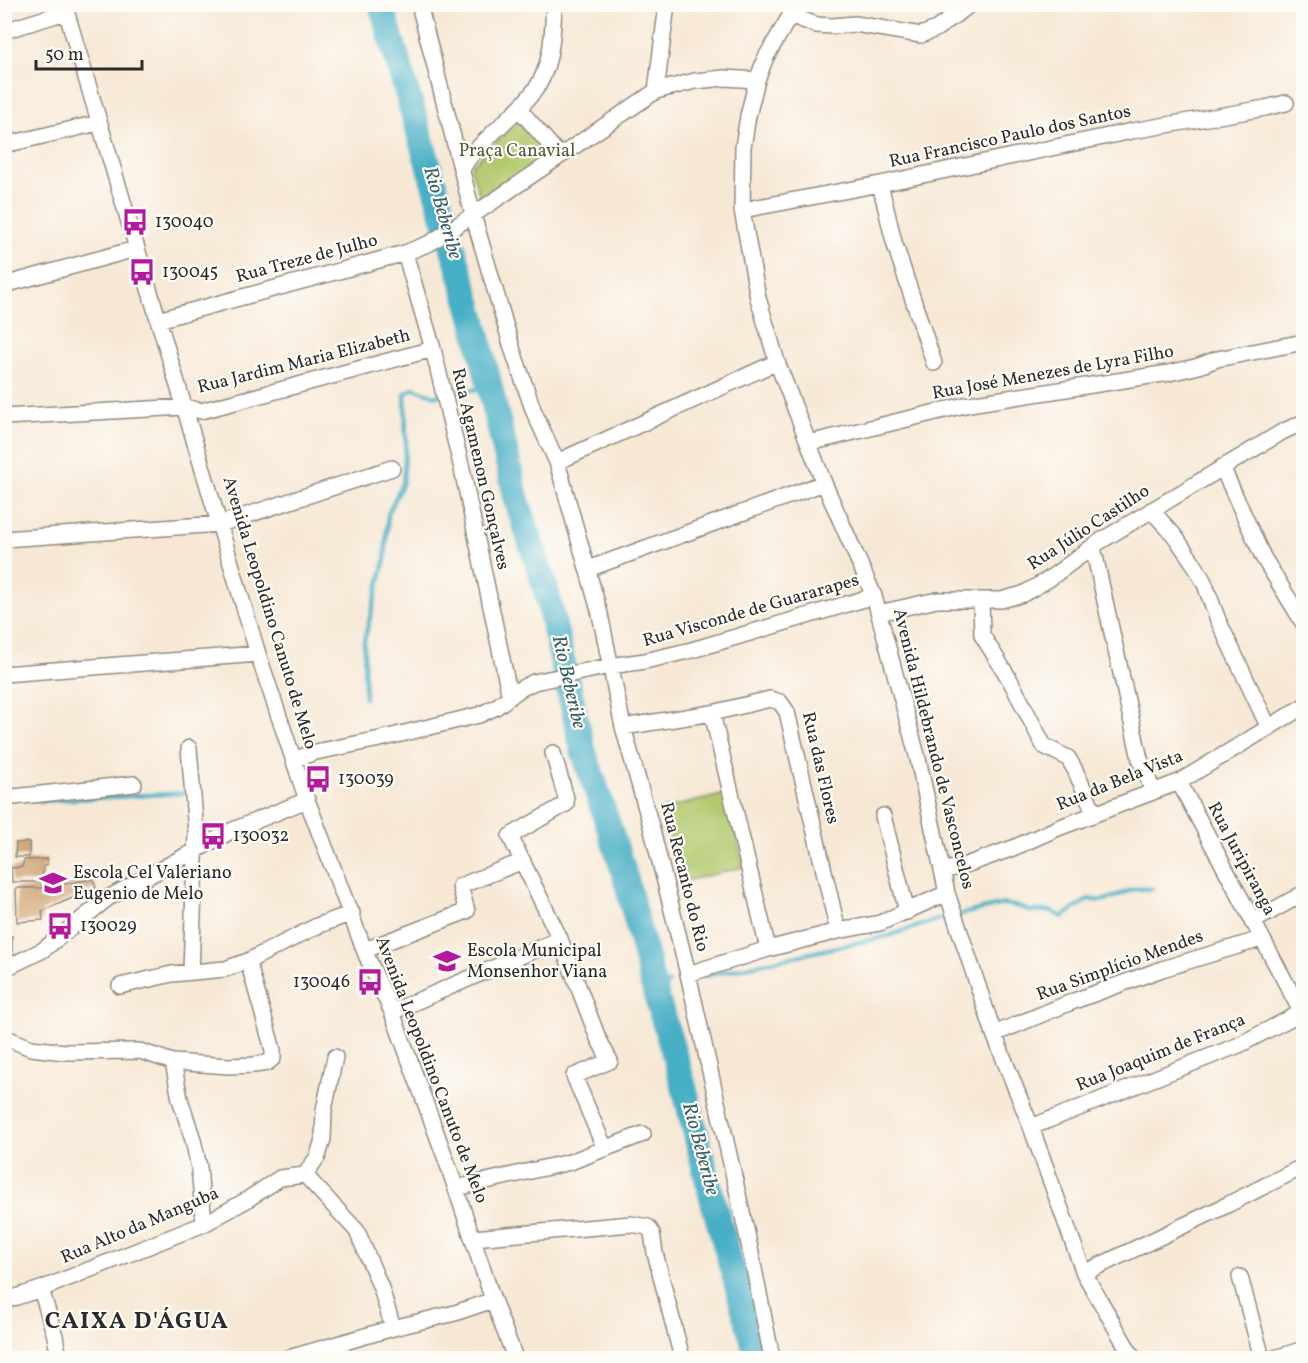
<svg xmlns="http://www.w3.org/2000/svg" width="1308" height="1363" viewBox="0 0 1308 1363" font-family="Vollkorn,serif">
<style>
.green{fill:#b2c96e;stroke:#6e7a4c;stroke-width:1.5}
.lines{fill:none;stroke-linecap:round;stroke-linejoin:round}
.stream{stroke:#47afc6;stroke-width:4.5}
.river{stroke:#47afc6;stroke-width:26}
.building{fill:#cc9e6c}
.minor-casing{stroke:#918a80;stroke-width:18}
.minor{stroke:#fff;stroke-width:15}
.labels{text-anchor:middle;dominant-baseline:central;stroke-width:4.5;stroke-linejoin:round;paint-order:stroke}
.street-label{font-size:18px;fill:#2b2b2b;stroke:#fdfcf7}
.park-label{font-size:18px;fill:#545a3f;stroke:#fdfcf7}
.poi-label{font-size:18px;fill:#2b2b2b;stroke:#fdfcf7;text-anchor:start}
.water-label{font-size:20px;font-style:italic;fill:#366069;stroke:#fdfcf7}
.district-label{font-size:24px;font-weight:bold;letter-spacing:1.5px;fill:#2b2b2b;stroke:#fdfcf7}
</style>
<rect width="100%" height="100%" fill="#fdfcf7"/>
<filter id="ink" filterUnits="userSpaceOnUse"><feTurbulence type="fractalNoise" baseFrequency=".0167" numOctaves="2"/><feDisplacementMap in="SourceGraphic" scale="12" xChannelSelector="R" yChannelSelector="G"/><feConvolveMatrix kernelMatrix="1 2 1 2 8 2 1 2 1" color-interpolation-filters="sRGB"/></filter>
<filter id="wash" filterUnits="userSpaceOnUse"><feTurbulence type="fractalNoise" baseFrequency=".008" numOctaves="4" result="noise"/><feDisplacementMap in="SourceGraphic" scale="24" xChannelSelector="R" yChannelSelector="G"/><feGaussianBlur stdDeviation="1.35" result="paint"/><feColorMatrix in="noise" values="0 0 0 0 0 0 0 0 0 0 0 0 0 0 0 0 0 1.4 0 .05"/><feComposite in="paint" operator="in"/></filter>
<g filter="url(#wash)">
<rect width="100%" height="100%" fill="#f7e8d5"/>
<!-- green -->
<path class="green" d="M519,121L546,152V155L485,200H481L471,169L472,165Z
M726,794L744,867L681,882L663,809Z"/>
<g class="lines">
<!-- stream -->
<path class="stream" d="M365,698L364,641L385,560L388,514L403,482L406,442L405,394L414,388L435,396L489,387
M40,801L184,793
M705,976L888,936L940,919L1004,904L1020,907L1029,911H1051L1062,917L1089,899C1107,904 1115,895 1132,890C1138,888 1146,889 1152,889
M655,989L669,983"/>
<!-- river -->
<path class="river" d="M381,4L473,316L517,501L545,586L583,750L624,872L653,985L683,1083L714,1205L758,1358"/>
</g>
<g id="blocks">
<!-- building -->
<path class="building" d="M29,842V857H15L16,843Z
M47,859V865L43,867L42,882H12L11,868L22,867L24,860Z
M93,879L96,888L42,911L43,920L17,922L16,888H41Z
M4,894H9L10,913H4Z
M4,924H6L7,937L12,936V955L4,956Z"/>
</g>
</g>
<g filter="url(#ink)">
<use href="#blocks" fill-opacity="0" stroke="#918a80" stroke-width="1.5"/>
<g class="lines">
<defs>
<path id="minor" d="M64,4L258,654L307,800L367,957L392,1012L449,1168L493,1300L515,1358
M419,4L473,215L513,351L534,412L557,462L600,614L623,727L651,826L688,974L747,1234L772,1358
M797,4L766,57L757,80L748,116L743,147L742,210L758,298L777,362L824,483L874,596L918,759L947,893L994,1034L1031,1127L1084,1273L1133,1358
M790,15L816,25L833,26L855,24L921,35L936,29L971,4
M4,31L66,12
M656,91L667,4
M519,109L559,155
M4,145L98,123
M462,172C465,151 526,109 540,82C552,60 553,29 554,4
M880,184L894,242L934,363
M742,210L880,184L1132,131L1265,108L1286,103
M405,253L433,349L462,469L510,697
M4,285L135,249
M158,320L405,253L430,243L473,215L656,91L695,81L724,78L757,80
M4,417L185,407L201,411L433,349
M809,443L969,404L1169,373L1199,366L1217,359L1304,342
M557,462L777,362
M1222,467L1263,557L1304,624
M1151,510L1174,535L1194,564L1204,582L1218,620L1269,728
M4,539L220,524L392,468
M1093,547L1140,759L1153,791
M588,569L824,483
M981,600L982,635L1010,680L1044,746L1068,758L1075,770L1095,814
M879,613L937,600H1001L1023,594L1049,579L1099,542L1282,432L1304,422
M4,674L258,654
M712,713L768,949
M623,727L712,713L770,699L780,702L787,712L838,931
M189,748L196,833L191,972
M553,753L566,798V804L510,836L560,939L598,1038L610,1061L574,1076L605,1149
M295,759L316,752L380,739L479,715L496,707L520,689L534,682L610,666L645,661L692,650L874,596
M1179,782L1304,1017
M4,798L134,784
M883,816L907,912
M942,871L963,866L1013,848L1058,828L1179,782L1304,706
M1252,922L1304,893
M365,950L467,911L460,886L523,861
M4,969L43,950L108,898L233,830L307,800
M688,974L768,949L838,931L880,923L947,893
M120,986L172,974L225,969L248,961L317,926L352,913
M392,1012L560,939
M994,1034L1074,1001L1162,969L1261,939
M4,1037L31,1048L65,1052L140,1051L173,1062L229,1066L254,1065L267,1063L273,1058V1050L248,961
M173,1062L180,1099L193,1140L199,1167L204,1224
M1031,1127L1239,1045L1304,1011
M305,1175L357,1231L381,1288L393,1328
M456,1188L570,1162L643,1134
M473,1238L631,1224L648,1227L652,1233L655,1253L682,1358
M1084,1273L1227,1205L1304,1166
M1240,1277L1262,1358
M41,1289L55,1336L59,1358
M4,1301L41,1289L204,1224L245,1201L280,1178L305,1175L318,1156L323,1139L324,1110L335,1057
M289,1358L393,1328L455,1313L493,1300
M1275,1358L1304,1349"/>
</defs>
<!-- minor casing -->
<use href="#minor" class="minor-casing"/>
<!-- minor -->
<use href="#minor" class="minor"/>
</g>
</g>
<!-- icons -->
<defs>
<symbol id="bus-bare" viewBox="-9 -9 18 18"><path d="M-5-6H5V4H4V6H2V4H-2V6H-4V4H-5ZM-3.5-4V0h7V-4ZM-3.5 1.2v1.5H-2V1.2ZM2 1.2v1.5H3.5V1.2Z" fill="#b5179e" stroke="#fdfcf7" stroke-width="2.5" paint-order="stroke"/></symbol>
<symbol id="school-bare" viewBox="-9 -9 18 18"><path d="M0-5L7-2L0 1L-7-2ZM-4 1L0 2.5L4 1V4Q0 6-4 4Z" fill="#b5179e" stroke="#fdfcf7" stroke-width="2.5" paint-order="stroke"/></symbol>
</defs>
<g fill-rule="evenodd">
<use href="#bus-bare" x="116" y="203" width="38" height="38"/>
<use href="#bus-bare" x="123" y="253" width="38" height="38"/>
<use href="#bus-bare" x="299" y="760" width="38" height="38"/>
<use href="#bus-bare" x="194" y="817" width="38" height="38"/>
<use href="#school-bare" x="34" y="864" width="38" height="38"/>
<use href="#bus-bare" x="41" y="907" width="38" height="38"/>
<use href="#school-bare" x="428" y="942" width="38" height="38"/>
<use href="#bus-bare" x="351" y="963" width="38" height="38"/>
</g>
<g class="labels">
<!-- street labels -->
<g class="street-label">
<text transform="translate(1010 137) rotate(-12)">Rua Francisco Paulo dos Santos</text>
<text transform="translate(307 259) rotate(-15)">Rua Treze de Julho</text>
<text transform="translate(304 362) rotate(-14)">Rua Jardim Maria Elizabeth</text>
<text transform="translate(1053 373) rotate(-10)">Rua José Menezes de Lyra Filho</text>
<text transform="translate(480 469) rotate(77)">Rua Agamenon Gonçalves</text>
<text transform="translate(1089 528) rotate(-33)">Rua Júlio Castilho</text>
<text transform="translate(751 611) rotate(-16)">Rua Visconde de Guararapes</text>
<text transform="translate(269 613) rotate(73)">Avenida Leopoldino Canuto de Melo</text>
<text transform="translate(933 749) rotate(76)">Avenida Hildebrando de Vasconcelos</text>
<text transform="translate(820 768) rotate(77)">Rua das Flores</text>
<text transform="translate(1120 781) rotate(-22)">Rua da Bela Vista</text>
<text transform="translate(1241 859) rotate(62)">Rua Juripiranga</text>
<text transform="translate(684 877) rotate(76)">Rua Recanto do Rio</text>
<text transform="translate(1120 966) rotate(-20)">Rua Simplício Mendes</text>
<text transform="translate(1161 1053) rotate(-22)">Rua Joaquim de França</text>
<text transform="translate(431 1070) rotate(69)">Avenida Leopoldino Canuto de Melo</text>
<text transform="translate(140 1226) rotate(-23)">Rua Alto da Manguba</text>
</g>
<!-- park labels -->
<g class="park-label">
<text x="517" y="151">Praça Canavial</text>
</g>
<!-- poi labels -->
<g class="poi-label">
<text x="155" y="222">130040</text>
<text x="162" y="272">130045</text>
<text x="338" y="779">130039</text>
<text x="233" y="836">130032</text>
<text x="73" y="873">Escola Cel Valeriano<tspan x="73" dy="21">Eugenio de Melo</tspan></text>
<text x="80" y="926">130029</text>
<text x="467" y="951">Escola Municipal<tspan x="467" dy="21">Monsenhor Viana</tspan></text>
<text x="350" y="982" text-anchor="end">130046</text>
</g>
<!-- water labels -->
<g class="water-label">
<text transform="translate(442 213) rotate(74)">Rio Beberibe</text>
<text transform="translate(568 682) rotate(77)">Rio Beberibe</text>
<text transform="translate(700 1149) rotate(75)">Rio Beberibe</text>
</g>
<!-- district labels -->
<g class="district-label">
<text x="137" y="1322">CAIXA D'ÁGUA</text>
</g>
</g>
<!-- margin -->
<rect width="1308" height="1363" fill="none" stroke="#fdfcf7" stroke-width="24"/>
<!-- scale -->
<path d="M36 60v9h106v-9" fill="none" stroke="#2b2b2b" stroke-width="3"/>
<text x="45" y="60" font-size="18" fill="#2b2b2b" stroke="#fdfcf7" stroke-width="4.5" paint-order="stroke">50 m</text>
</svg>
